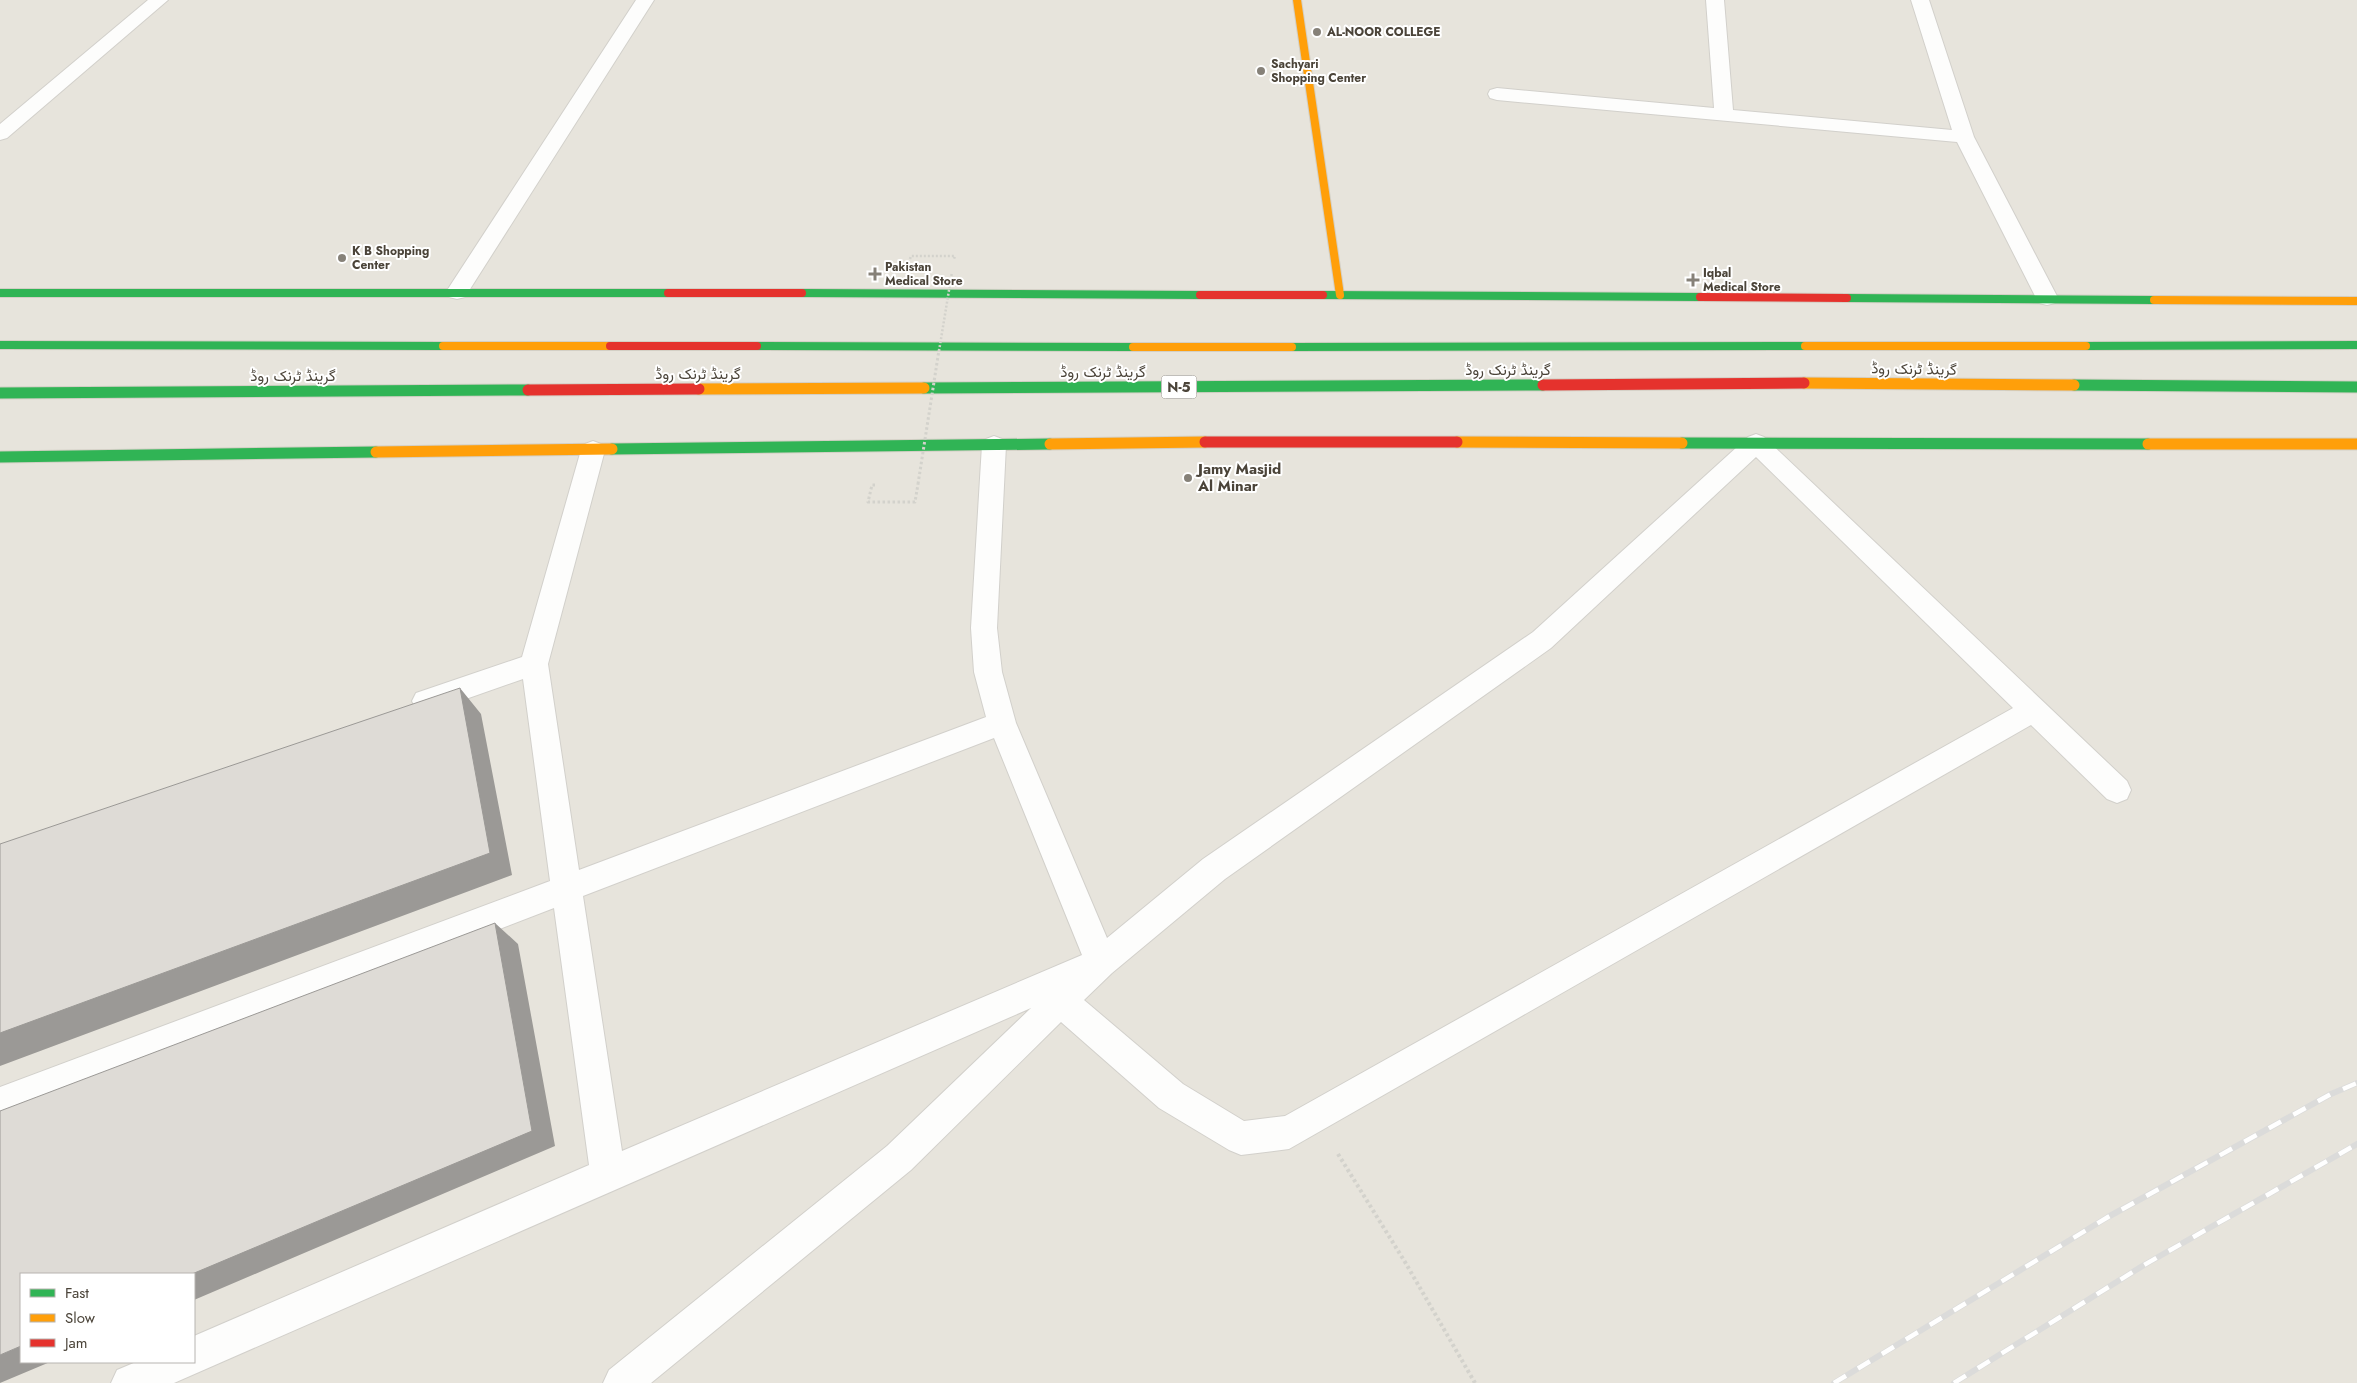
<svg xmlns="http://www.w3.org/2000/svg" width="2357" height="1383" viewBox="0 0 2357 1383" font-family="Jost,Vazirmatn,sans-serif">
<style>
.residential{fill:#e7e4dc;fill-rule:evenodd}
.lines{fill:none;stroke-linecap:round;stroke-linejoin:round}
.street-casing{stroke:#d2d0cb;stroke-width:2}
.fast-far1-casing{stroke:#d3cfc5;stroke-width:10}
.fast-casing{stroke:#d3cfc5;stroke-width:13}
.slow-far1-casing{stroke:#d3cfc5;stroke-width:10}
.slow-casing{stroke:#d3cfc5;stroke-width:13}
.jam-far1-casing{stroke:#d3cfc5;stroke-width:10}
.jam-casing{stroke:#d3cfc5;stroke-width:13}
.path-far2{stroke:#d3d2cc;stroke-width:2.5;stroke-dasharray:2 2;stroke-linecap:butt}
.path-far1{stroke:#d3d2cc;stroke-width:3;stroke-dasharray:2.5 2.5;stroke-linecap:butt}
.path{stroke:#d3d2cc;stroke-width:4;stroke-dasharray:3 3;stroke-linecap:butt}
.street{fill:#fdfdfc;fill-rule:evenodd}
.fast-far1{stroke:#30b455;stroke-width:8}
.fast{stroke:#30b455;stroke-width:11}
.slow-far1{stroke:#ff9f0a;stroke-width:8}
.slow{stroke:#ff9f0a;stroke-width:11}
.jam-far1{stroke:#e5322d;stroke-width:8}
.jam{stroke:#e5322d;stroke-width:11}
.rail-casing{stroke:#dbdbda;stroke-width:6}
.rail{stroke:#fff;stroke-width:4.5;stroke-dasharray:14;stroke-linecap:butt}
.path-bridge-far1{stroke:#d3d2cc;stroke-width:2.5;stroke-dasharray:2 2;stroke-linecap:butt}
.path-bridge{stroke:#d3d2cc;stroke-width:3;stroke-dasharray:2.5 2.5;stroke-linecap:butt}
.shaded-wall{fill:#9b9996}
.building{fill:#dedbd6;stroke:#9b9996}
.poi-dot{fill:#868178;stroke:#fff;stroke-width:2}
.labels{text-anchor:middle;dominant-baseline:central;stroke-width:4;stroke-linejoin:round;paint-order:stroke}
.far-poi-label{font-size:12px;font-weight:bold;fill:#4b4439;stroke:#fff;text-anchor:start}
.shield{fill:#fff;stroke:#817c74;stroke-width:1}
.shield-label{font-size:14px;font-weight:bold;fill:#4b4439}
.street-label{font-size:15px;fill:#4b4439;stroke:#fff}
.poi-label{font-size:15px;font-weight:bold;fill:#4b4439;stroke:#fff;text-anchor:start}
</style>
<rect width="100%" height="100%" fill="#f4f2ee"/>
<!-- residential -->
<path class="residential" d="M0,0H2357V1383H0ZM21,1274H194V1362H21Z"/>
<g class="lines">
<defs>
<path id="street" d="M148,0H168L7,138L0,140V124Z
M636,0H654L465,297L457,299L449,297L446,292Z
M1706,0H1724L1733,110L1952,130L1911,0H1929L1974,137L2058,298L2055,303L2047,305L2039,303L2036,298L1957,142L1497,100L1490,98L1488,94L1490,90L1497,88L1714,108Z
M1756,434L1764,437L2127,781L2131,790L2127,799L2117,803L2107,799L2031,725L1289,1149L1241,1155L1229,1150L1159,1108L1061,1022L911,1170L651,1383H603L609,1370L887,1146L1031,1008L174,1383H111L117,1370L136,1362H194V1336L589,1165L554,908L0,1121V1087L550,881L523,679L426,713L416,709L412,701L416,693L522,657L581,450L585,444L593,441L601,444L605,450L548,664L579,870L986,717L974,672L971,628L982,445L986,439L994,436L1002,439L1006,445L997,628L1002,672L1016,723L1107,938L1203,859L1533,632L1748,437ZM1756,457L2013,708L1285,1116L1244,1121L1183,1084L1084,1000L1112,973L1225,879L1551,648ZM994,738L1082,955L622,1151L583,896Z"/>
<path id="fast-far1" d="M0,293H668
M802,293L1200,295
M1323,295L1700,297
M1847,298L2154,300
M0,345L443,346
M757,346L1133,347
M2086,346L2357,345
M1292,347L1805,346"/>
<path id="fast" d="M2074,385L2357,387
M924,388L1543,385
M0,393L528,390
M1682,443L2148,444
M612,449L1050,444
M0,457L376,452"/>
<path id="slow-far1" d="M1297,0L1340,295
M2154,300L2357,301
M443,346H610
M1805,346H2086
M1133,347H1292"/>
<path id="slow" d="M1804,383L2074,385
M699,389L924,388
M1457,442L1682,443
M1050,444L1205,442
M2148,444H2357
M376,452L612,449"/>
<path id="jam-far1" d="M668,293H802
M1200,295H1323
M1700,297L1847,298
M610,346H757"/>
<path id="jam" d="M1543,385L1804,383
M528,390L699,389
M1205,442H1457"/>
</defs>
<!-- street casing -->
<use href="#street" class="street-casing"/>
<!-- fast-far1 casing -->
<use href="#fast-far1" class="fast-far1-casing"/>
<!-- fast casing -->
<use href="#fast" class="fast-casing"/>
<!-- slow-far1 casing -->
<use href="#slow-far1" class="slow-far1-casing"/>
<!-- slow casing -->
<use href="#slow" class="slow-casing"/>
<!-- jam-far1 casing -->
<use href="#jam-far1" class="jam-far1-casing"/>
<!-- jam casing -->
<use href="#jam" class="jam-casing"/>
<!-- path-far2 -->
<path class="path-far2" d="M910,259L911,256H955L954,259"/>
<!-- path-far1 -->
<path class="path-far1" d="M875,485H872L868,502H915L918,484"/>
<!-- path -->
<path class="path" d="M1338,1154L1405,1262L1475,1383"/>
<!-- street -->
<use href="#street" class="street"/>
<!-- fast-far1 -->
<use href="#fast-far1" class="fast-far1"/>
<!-- fast -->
<use href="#fast" class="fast"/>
<!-- slow-far1 -->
<use href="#slow-far1" class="slow-far1"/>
<!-- slow -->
<use href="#slow" class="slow"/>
<!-- jam-far1 -->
<use href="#jam-far1" class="jam-far1"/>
<!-- jam -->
<use href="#jam" class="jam"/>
<defs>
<path id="rail" d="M1834,1383L2108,1217L2331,1094L2357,1083
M1954,1383L2144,1265L2357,1144"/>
</defs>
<!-- rail casing -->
<use href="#rail" class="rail-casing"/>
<!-- rail -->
<use href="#rail" class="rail"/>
<!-- path-bridge-far1 -->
<path class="path-bridge-far1" d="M939,351L952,272"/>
<!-- path-bridge -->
<path class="path-bridge" d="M918,484L939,350"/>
</g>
<!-- shaded-wall -->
<path class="shaded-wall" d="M460,688L481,714L512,875L0,1066V1033Z
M495,923L518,944L555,1146L194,1300V1274H192Z
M21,1346V1362H50L0,1383V1355Z"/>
<!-- building -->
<path class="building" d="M460,688L490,853L0,1033V844Z
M495,923L532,1131L192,1274H21V1346L0,1355V1111Z"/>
<!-- markers -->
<g class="poi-dot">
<circle cx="1317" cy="32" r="5"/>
<circle cx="1261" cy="71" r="5"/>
<circle cx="342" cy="258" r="5"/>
<path d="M872.5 266.5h5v5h5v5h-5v5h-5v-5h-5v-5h5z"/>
<path d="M1690.5 272.5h5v5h5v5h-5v5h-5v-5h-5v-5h5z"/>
<circle cx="1188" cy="478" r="5"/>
</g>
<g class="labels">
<!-- far-poi labels -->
<g class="far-poi-label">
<text x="1327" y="32">AL-NOOR COLLEGE</text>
<text x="1271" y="64">Sachyari<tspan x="1271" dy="14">Shopping Center</tspan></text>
<text x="352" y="251">K B Shopping<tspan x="352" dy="14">Center</tspan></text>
<text x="885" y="267">Pakistan<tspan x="885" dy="14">Medical Store</tspan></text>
<text x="1703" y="273">Iqbal<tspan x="1703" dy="14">Medical Store</tspan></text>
</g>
<!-- shield labels -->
<rect class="shield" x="1161.5" y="375.5" width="35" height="23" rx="4"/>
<g class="shield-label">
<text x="1179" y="387">N-5</text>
</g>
<!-- street labels -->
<g class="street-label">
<text transform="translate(1914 369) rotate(1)">گرینڈ ٹرنک روڈ</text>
<text x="1508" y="370">گرینڈ ٹرنک روڈ</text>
<text x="1103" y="372">گرینڈ ٹرنک روڈ</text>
<text x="698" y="374">گرینڈ ٹرنک روڈ</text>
<text x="293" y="376">گرینڈ ٹرنک روڈ</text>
</g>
<!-- poi labels -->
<g class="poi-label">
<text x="1198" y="469">Jamy Masjid<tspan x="1198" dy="17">Al Minar</tspan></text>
</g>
</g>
<!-- legend -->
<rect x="20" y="1273" width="175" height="90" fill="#ffffff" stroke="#b7b4b0"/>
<rect x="30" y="1289" width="25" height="8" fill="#30b455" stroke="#b7b4b0"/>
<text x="65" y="1298" font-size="15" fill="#4b4439">Fast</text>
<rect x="30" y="1314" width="25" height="8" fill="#ff9f0a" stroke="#b7b4b0"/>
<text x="65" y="1323" font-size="15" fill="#4b4439">Slow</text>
<rect x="30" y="1339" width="25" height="8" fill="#e5322d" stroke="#b7b4b0"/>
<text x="65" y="1348" font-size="15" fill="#4b4439">Jam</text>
</svg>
